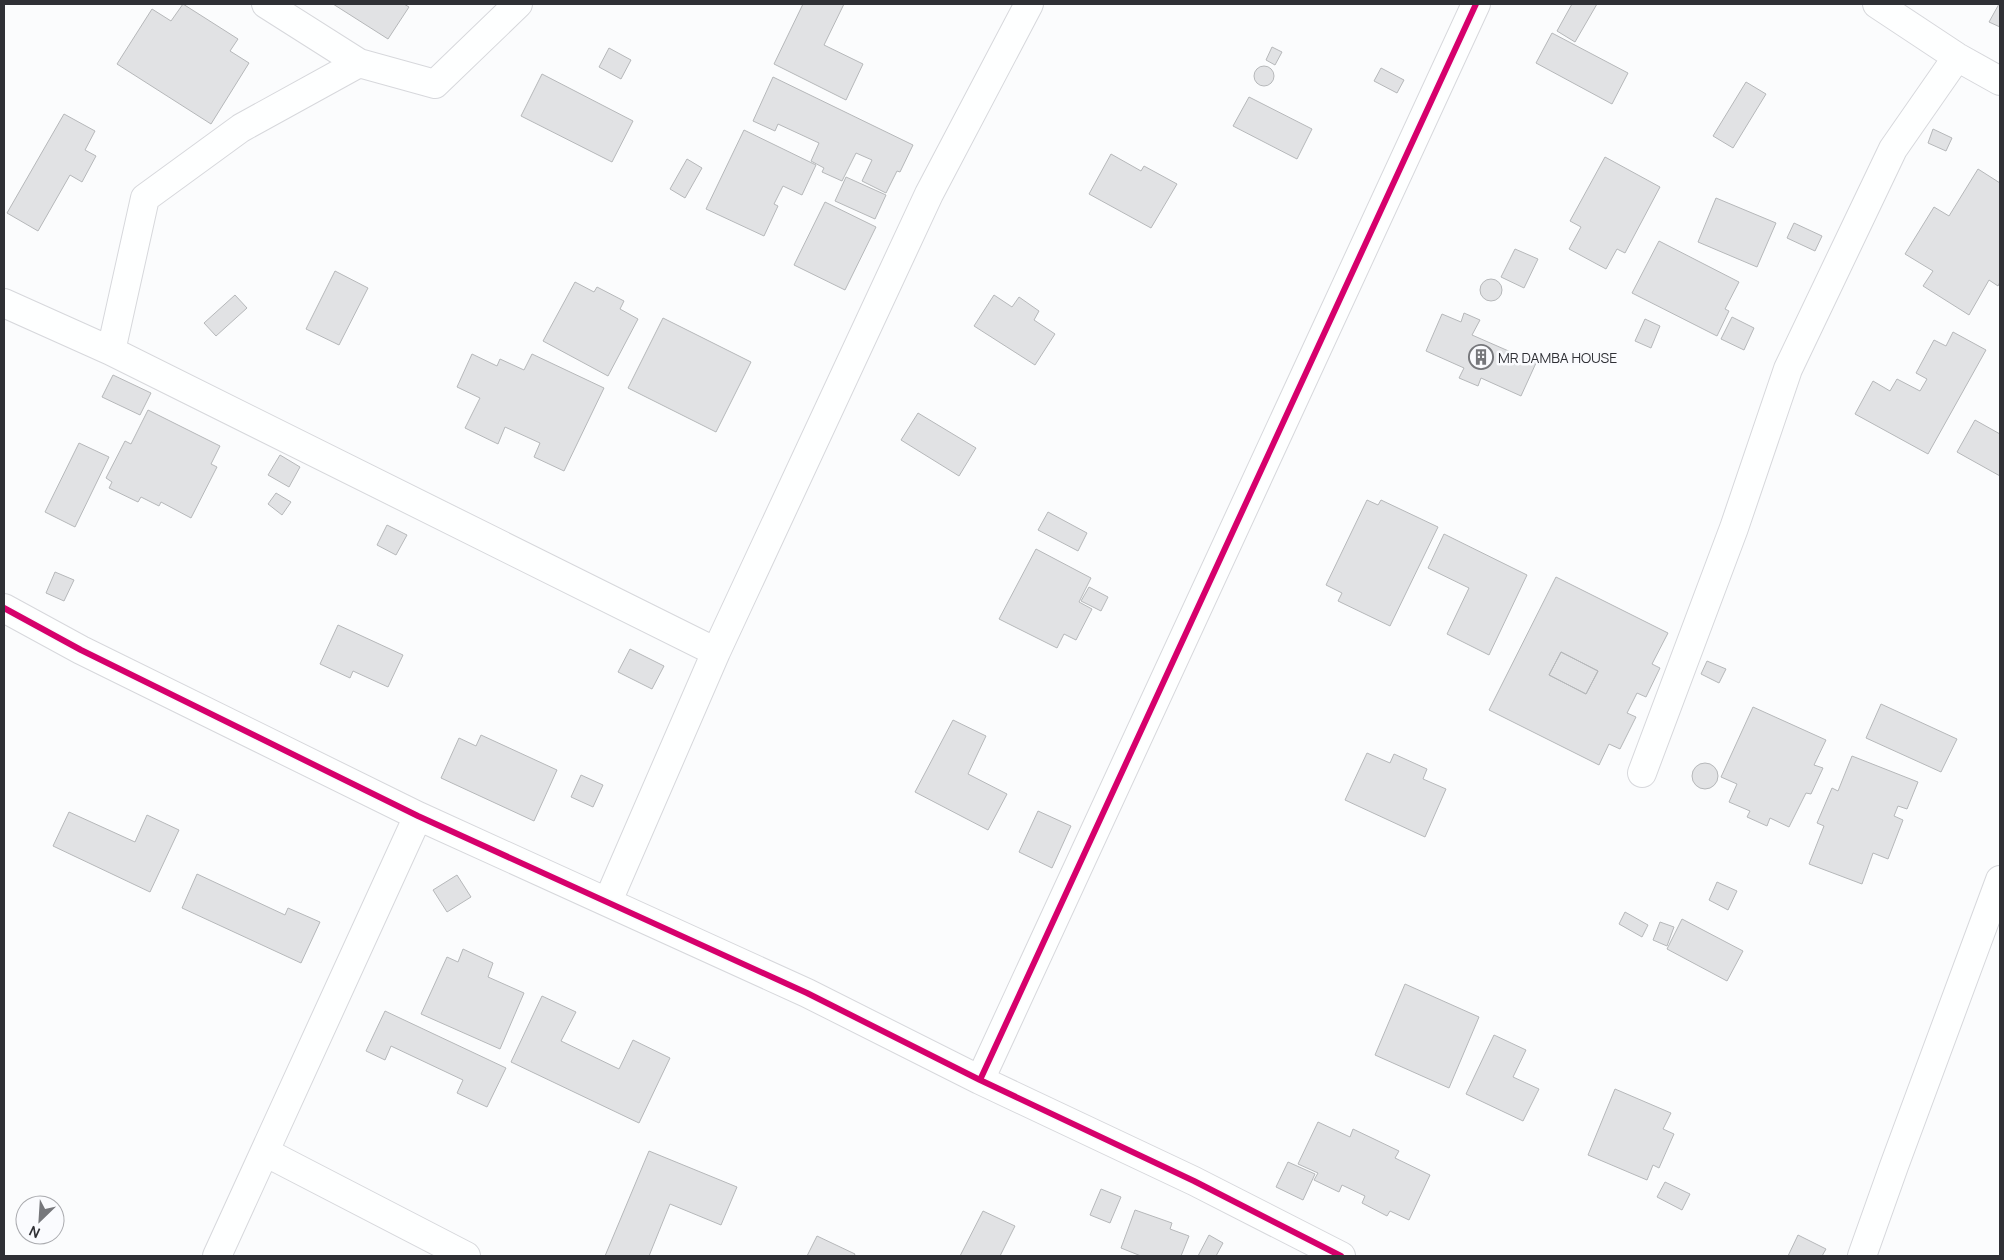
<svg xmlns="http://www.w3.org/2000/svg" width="2004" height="1260" viewBox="0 0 2004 1260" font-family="Manrope,sans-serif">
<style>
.building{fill:#e1e2e4;stroke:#b6b8ba;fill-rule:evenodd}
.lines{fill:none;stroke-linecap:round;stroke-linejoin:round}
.street-casing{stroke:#d7d8dc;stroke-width:30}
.street{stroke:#feffff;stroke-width:28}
.cycleway-casing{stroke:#fafbfe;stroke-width:9}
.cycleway{stroke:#d6006c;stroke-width:6}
.labels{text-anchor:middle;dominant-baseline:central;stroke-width:5;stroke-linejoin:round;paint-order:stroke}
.poi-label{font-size:14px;fill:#2f3035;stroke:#fafbfe;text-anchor:start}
</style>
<rect width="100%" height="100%" fill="#fbfcfd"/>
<!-- building -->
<path class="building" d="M183,4L238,39L230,51L249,63L211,124L117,64L152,9L171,21Z
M333,4H404L409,7L388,39Z
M803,4H844L824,45L863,64L846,100L774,64Z
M1572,4H1597L1575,42L1557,31Z
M1999,4H2000V27L1989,22Z
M1552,33L1628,73L1612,104L1536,63Z
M1272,47L1282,52L1275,65L1266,60Z
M609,48L631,60L621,79L599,67Z
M1254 76a10 10 0 1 1 20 0a10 10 0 1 1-20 0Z
M1381,68L1404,80L1397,93L1374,81Z
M542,74L633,121L612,162L521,116Z
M773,77L913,145L900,172L897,171L886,193L862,181L872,160L856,153L842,181L822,172L824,168L811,161L819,143L778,124L775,131L753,121Z
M1746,82L1766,94L1733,148L1713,136Z
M1249,97L1312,129L1297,159L1233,126Z
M64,114L95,131L85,150L96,156L82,182L70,175L38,231L7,213Z
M1933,129L1952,138L1946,151L1928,143Z
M744,130L816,165L802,195L783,186L774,204L778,206L764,236L706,209Z
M1111,154L1141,171L1144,166L1177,184L1151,228L1089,194Z
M1605,157L1660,187L1625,253L1617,249L1606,269L1569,249L1581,227L1570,221Z
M687,159L702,168L685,198L670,189Z
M1978,169L2000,183V282L1998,286L1989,280L1969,315L1923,286L1933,271L1905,254L1934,207L1949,216Z
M846,177L886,195L875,219L835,201Z
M1716,198L1776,223L1757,267L1698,242Z
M825,202L876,227L845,290L794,265Z
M1794,223L1822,236L1815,251L1787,238Z
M1659,241L1739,282L1725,309L1729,311L1717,336L1632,293Z
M1515,249L1538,259L1524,288L1501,277Z
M335,271L368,288L339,345L306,329Z
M1480 290a11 11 0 1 1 22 0a11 11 0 1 1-22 0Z
M575,282L594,292L597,287L624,301L620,309L638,319L608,376L543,341Z
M235,295L247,308L216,336L204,323Z
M994,295L1012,307L1019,297L1039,311L1034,320L1055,334L1035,365L974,326Z
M1464,313L1480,320L1472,335L1536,363L1521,396L1481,378L1478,386L1459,378L1464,368L1426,351L1442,314L1461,322Z
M1732,317L1754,328L1744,350L1721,339Z
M663,318L751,362L716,432L628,388Z
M1645,319L1660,326L1651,348L1635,341Z
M1953,332L1986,350L1928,454L1855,414L1873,381L1890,391L1897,379L1920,391L1927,379L1916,373L1934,340L1946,346Z
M472,354L497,366L500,359L524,370L532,354L604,388L564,471L534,457L540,443L505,427L498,444L465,428L480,398L457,387Z
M113,375L151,393L140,415L102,397Z
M148,410L220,446L211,464L217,467L191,518L161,502L159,506L141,497L138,502L109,488L112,482L106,478L125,441L131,444Z
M918,413L976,448L959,476L901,440Z
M1975,420L2000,434V476L1957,452Z
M79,443L109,457L75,527L45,512Z
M280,455L300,467L289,487L268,475Z
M276,493L291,502L282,515L268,504Z
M1367,500L1378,505L1381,500L1438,527L1390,626L1338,601L1342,593L1326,585Z
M1048,512L1087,533L1078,551L1038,530Z
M387,525L407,535L396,555L377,545Z
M1444,534L1527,575L1489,655L1447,634L1469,588L1428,568Z
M1036,549L1091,578L1079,602L1092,609L1076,640L1064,634L1057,648L999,619Z
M55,572L74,580L64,601L46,593Z
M1556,577L1668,633L1652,664L1660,668L1646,697L1637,693L1627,713L1636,717L1620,749L1609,744L1599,765L1489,710ZM1561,652L1598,671L1586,694L1549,675Z
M1089,587L1108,597L1101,611L1081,601Z
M338,625L403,655L388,687L353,671L350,678L320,664Z
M630,649L664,666L652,689L618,672Z
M1561,652L1598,671L1586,694L1549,675Z
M1707,661L1726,669L1719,683L1701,674Z
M1881,704L1957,739L1941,772L1866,738Z
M1753,707L1826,740L1814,765L1823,768L1811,794L1806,793L1789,827L1770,818L1767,826L1747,817L1750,811L1729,802L1737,784L1721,777Z
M953,720L986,736L968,774L1007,794L988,830L915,792Z
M481,735L557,770L534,821L441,778L459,738L476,746Z
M1367,753L1390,763L1394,754L1427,769L1423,779L1446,789L1425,837L1345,800Z
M1852,756L1918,782L1907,809L1898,806L1894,816L1903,820L1888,859L1873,853L1862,884L1809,864L1824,826L1817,823L1832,788L1838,791Z
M1692 776a13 13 0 1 1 26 0a13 13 0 1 1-26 0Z
M581,775L603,785L593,807L571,797Z
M1038,811L1071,826L1052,868L1019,852Z
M69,812L135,842L147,815L179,830L150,892L53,846Z
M197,874L285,915L288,908L320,922L301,963L182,908Z
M457,875L471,897L447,912L433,890Z
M1717,882L1737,891L1728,910L1709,900Z
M1625,912L1648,925L1642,937L1619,924Z
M1682,919L1743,951L1727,981L1667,949Z
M1660,922L1674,927L1667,946L1653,940Z
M463,949L493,963L488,977L524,993L500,1049L421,1014L447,957L458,962Z
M1405,984L1479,1017L1449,1088L1375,1055Z
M542,996L576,1012L561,1041L619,1069L633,1040L670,1058L639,1123L511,1062Z
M385,1011L506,1068L487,1107L457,1093L463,1080L391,1046L385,1060L366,1051Z
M1494,1035L1526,1050L1513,1077L1539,1089L1523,1121L1466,1094Z
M1615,1089L1671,1113L1663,1129L1674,1134L1659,1168L1653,1165L1647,1180L1588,1155Z
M1318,1122L1350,1137L1353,1129L1399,1151L1395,1158L1430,1175L1409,1220L1390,1211L1387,1216L1362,1203L1365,1196L1342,1185L1339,1192L1314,1180L1318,1173L1298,1164Z
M649,1151L737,1187L721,1225L670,1204L649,1256H605Z
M1288,1162L1315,1174L1303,1200L1276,1187Z
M1665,1182L1690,1194L1682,1210L1657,1197Z
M1101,1189L1121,1197L1110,1223L1090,1215Z
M1135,1210L1172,1223L1170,1229L1189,1236L1181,1256H1141L1121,1248Z
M983,1211L1015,1226L1000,1256H960Z
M1209,1235L1223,1243L1216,1256H1198Z
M1798,1235L1826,1249L1822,1256H1788Z
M817,1236L855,1254L854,1256H807Z"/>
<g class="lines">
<defs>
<path id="street" d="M266,4L359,63
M1877,4L1957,57L2000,81
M4,303L111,351L716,652
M111,351L145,198L241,128L359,63L435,84L518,4
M4,608L81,650L418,816L807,993L980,1080L1194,1181L1341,1256
M1642,773L1734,528L1788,369L1893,149L1957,57
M608,901L716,652L929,194L1029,4
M980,1080L1476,4
M265,1152L466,1256
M217,1256L418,816
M1862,1256L1894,1166L2000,880"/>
</defs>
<!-- street casing -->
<use href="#street" class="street-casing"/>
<!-- street -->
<use href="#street" class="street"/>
<defs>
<path id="cycleway" d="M4,608L81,650L418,816L807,993L980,1080L1194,1181L1341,1256
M980,1080L1476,4"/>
</defs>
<!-- cycleway casing -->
<use href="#cycleway" class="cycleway-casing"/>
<!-- cycleway -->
<use href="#cycleway" class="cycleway"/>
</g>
<!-- icons -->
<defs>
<symbol id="building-ring" viewBox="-11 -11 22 22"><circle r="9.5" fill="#fafbfe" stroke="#76777b" stroke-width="1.5"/><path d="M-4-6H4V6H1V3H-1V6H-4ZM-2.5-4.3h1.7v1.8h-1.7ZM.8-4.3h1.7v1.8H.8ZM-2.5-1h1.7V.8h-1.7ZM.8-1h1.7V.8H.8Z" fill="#76777b"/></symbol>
</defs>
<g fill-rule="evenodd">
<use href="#building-ring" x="1467" y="343" width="28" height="28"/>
</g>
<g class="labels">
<!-- poi labels -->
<g class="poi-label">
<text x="1498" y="357">MR DAMBA HOUSE</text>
</g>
</g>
<!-- border -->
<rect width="2004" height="1260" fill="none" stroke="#2f3035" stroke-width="10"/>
<!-- north arrow -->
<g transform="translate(40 1220) rotate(205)"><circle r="24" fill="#fafbfe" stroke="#a9aaae"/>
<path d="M0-4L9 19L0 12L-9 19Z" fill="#76777b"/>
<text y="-8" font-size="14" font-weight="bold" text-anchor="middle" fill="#2f3035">N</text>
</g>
</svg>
